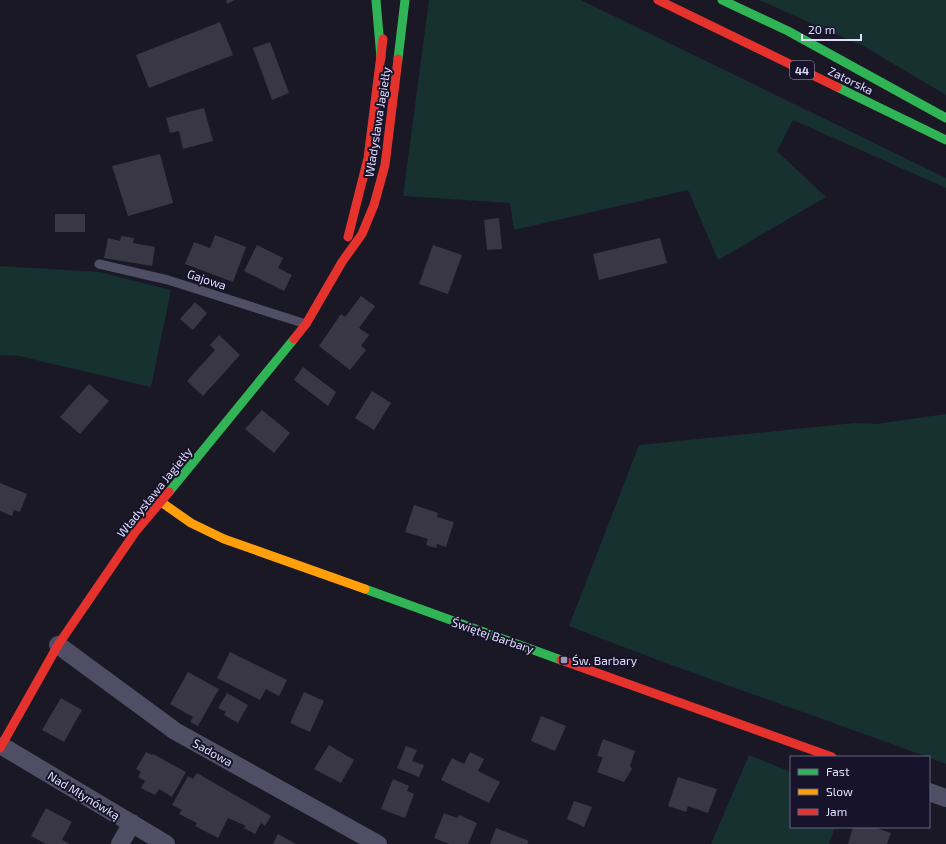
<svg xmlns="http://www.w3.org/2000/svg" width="946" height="844" viewBox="0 0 946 844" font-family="'Exo 2',sans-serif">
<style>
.green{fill:#173030}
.building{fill:#393746}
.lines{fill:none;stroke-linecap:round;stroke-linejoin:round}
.lane{stroke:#4f4e65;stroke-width:9}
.street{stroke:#4f4e65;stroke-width:18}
.fast{stroke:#30b455;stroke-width:9}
.slow{stroke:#ff9f0a;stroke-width:9}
.jam{stroke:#e5322d;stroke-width:9}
.poi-dot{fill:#9b99b1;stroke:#16132a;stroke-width:1.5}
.labels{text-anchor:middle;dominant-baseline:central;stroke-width:4;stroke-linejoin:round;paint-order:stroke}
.shield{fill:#16132a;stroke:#a4a1be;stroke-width:1}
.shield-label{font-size:11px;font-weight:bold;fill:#e1defd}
.street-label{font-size:12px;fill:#e1defd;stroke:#16132a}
.poi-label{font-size:12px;fill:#e1defd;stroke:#16132a;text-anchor:start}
</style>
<rect width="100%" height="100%" fill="#1a1825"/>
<!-- green -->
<path class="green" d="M429,0H581L946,178V188L793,120L777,151L826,197L718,260L688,190L514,230L510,203L403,196Z
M759,0H946V95L865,47Z
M0,266L100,272L171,290L151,387L19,356L0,355Z
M946,414V764C821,717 693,675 569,626L639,445L854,423L876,424Z
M749,755L791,772V827H835L829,844H711Z"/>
<!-- building -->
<path class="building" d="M226,0H235L227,4Z
M220,22L233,55L149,88L136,55Z
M270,42L289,93L272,100L253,48Z
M204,108L213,141L183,149L179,131L170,133L166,118Z
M160,154L173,203L128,216L112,166Z
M55,214H85V232H55Z
M499,218L502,249L487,250L484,220Z
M215,235L246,247L233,282L185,264L194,242L210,248Z
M121,236L134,238L133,243L155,247L152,266L104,258L108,238L120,241Z
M660,238L667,263L599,280L593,254Z
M257,245L283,258L278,268L292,275L284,291L244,271Z
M433,245L462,255L448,294L419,284Z
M361,296L375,306L359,328L369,335L361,346L366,350L350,370L319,346L341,314L345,317Z
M195,302L207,313L193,330L180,319Z
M219,335L240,355L203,396L187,381L215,350L210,345Z
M303,367L336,392L328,406L294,380Z
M89,384L109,401L80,434L60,417Z
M372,391L391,403L374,430L355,418Z
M262,410L290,433L274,453L245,429Z
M0,483L27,494L20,512L14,510L12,516L0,511Z
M414,505L438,513L437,517L454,522L446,547L437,544L436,548L426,545L428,539L405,532Z
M230,652L287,680L279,696L266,689L260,700L217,678Z
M188,672L219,689L198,726L190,722L193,717L170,704Z
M304,692L324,701L310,732L290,723Z
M227,693L248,705L238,723L224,715L226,712L218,708Z
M61,698L82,710L64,742L42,730Z
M541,716L566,726L555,751L531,741Z
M603,739L635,751L630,766L632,769L624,782L597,772L603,757L597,756Z
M329,745L354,760L341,783L314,769Z
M406,746L417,750L412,761L424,765L419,777L397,768Z
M146,752L152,755L153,754L186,772L172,797L159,789L155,795L141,788L145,781L138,777L141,772L136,769Z
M470,752L484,759L478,771L500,782L489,803L441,780L452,758L464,764Z
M197,773L271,816L265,826L261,823L255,834L244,828L246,826L228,818L218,838L195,826L197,823L179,814L182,810L172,805L188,776L193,779Z
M678,777L717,789L708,813L688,806L686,812L668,806Z
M393,779L409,786L407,791L414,794L405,818L381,809Z
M574,801L592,807L584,827L567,819Z
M46,808L72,822L62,840L70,844H46L31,836Z
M444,813L457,818L459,815L477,823L468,844H449L434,838Z
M853,827H873L891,833L887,844H848Z
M496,828L529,841L527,844H490Z
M278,834L296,844H273Z"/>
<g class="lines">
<!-- lane -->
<path class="lane" d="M99,264L168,280L306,324"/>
<!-- street -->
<path class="street" d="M58,645L175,731L378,844
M2,746L166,844
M929,792L946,798
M120,844L132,823"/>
<!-- fast -->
<path class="fast" d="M376,0L381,58
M722,0L788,31L946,118
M398,59L405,0
M837,87L946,140
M169,492L294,339
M365,589L561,660"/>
<!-- slow -->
<path class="slow" d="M161,502L191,523L224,539L365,589"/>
<!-- jam -->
<path class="jam" d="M658,0L837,87
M348,237L368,158L383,39
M294,339L306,324L342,262L362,234L374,205L385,165L398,59
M561,660L832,757
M0,748L58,645L136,531L169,492"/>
</g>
<!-- markers -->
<rect class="poi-dot" x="560" y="656" width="8" height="8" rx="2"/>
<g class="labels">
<!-- shield labels -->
<rect class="shield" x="790" y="61" width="24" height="18" rx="3"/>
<g class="shield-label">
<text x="802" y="70">44</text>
</g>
<!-- street labels -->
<g class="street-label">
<text transform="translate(851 80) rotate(26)">Zatorska</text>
<text transform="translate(377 122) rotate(-81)">Władysława Jagiełły</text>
<text transform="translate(207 279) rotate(18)">Gajowa</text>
<text transform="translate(154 492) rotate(-51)">Władysława Jagiełły</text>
<text transform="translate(493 635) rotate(19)">Świętej Barbary</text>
<text transform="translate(213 752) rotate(29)">Sadowa</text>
<text transform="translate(84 795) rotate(31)">Nad Młynówką</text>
</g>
<!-- poi labels -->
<g class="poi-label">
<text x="572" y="660">Św. Barbary</text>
</g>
</g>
<!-- legend -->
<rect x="790" y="756" width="140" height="72" fill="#16132a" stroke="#67647e"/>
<rect x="798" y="769" width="20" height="6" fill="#30b455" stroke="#67647e"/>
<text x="826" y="776" font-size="12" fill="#e1defd">Fast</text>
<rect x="798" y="789" width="20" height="6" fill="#ff9f0a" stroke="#67647e"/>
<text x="826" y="796" font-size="12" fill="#e1defd">Slow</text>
<rect x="798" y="809" width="20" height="6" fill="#e5322d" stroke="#67647e"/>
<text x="826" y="816" font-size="12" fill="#e1defd">Jam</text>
<!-- scale -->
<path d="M802 34v6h59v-6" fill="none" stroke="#e1defd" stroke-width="2"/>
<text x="808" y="34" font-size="12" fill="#e1defd" stroke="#16132a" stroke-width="3" paint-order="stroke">20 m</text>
</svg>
